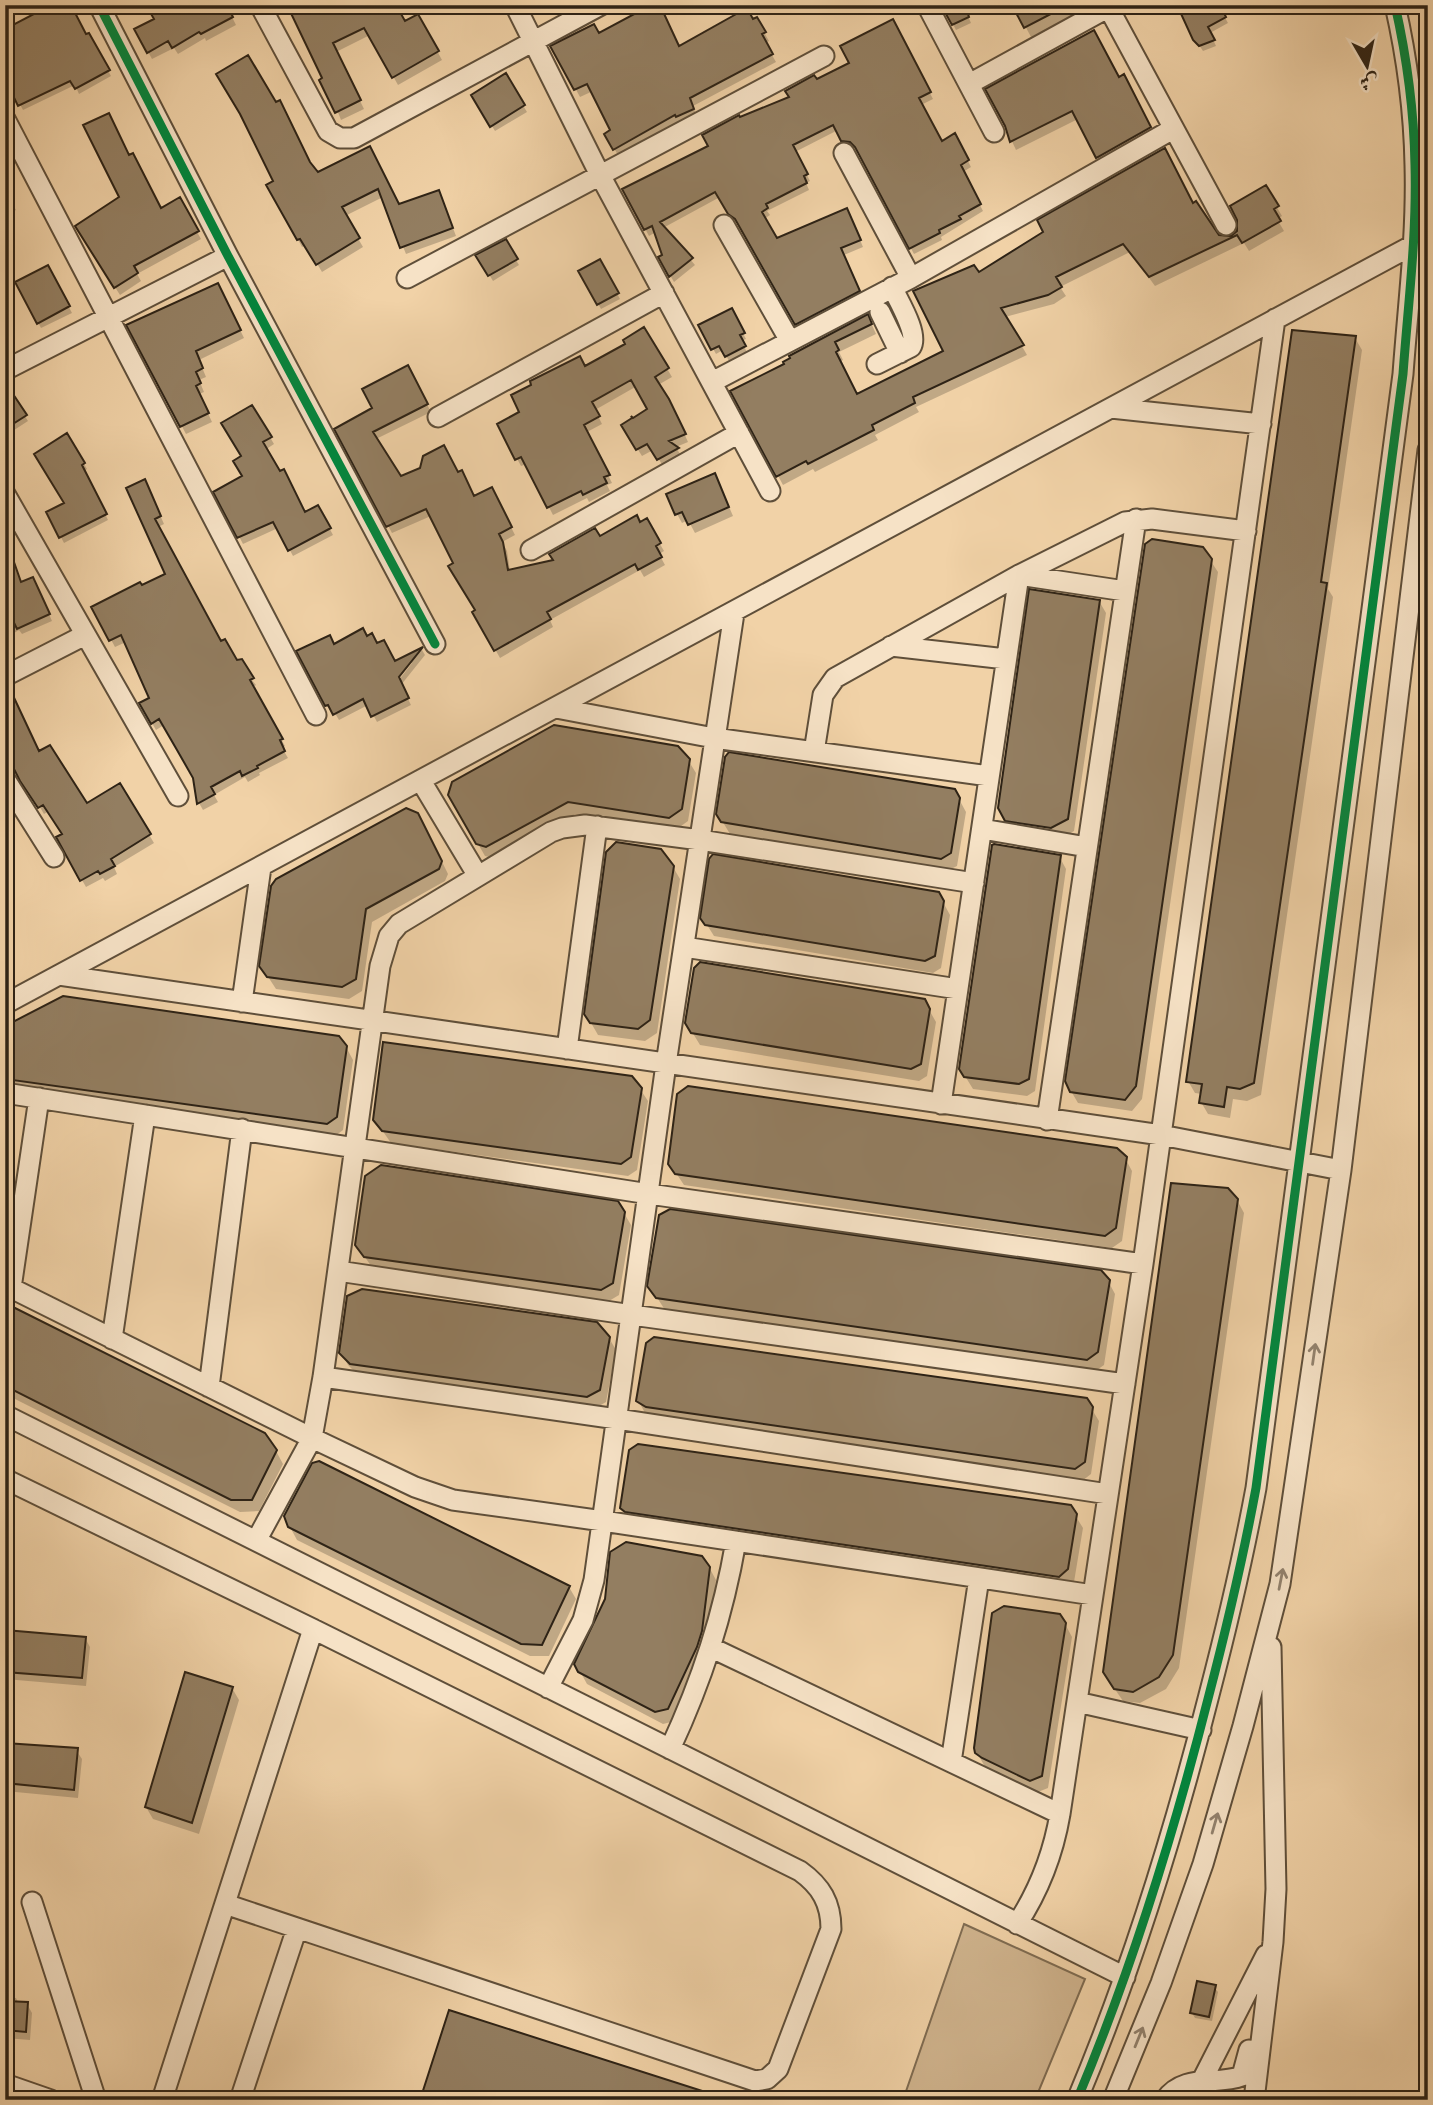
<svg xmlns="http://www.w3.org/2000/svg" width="1433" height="2105" viewBox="0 0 1433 2105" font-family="'IM FELL English',Amiri,serif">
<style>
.green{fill:#d0b48e;stroke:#7f6c52;stroke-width:2}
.shadow{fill:#0003;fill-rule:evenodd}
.building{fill:#937e61;stroke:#2e2316;stroke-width:2}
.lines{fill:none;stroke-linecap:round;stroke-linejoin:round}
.minor-casing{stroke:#5f4f3a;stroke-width:23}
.minor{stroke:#f6e2c6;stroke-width:19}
.cycleway-casing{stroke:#f6e2c6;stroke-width:13}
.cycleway{stroke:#00873e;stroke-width:9}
.oneway{stroke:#92826e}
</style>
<rect width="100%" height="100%" fill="#f1d2a7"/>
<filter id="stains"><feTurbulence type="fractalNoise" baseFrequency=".00286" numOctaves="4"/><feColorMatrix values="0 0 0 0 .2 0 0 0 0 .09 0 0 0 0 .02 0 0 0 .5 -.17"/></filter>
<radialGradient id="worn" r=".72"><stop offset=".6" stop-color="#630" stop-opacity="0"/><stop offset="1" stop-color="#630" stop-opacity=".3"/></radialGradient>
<!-- green -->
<path class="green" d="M964,1924L1085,1979L1035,2100H903Z"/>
<!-- shadow -->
<path class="shadow" d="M226,5L236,25L206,41L205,38L178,54L174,48L152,59L136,30Z
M943,5H975L977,10L967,14L971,23L956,30Z
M1014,5H1081L1084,10L1031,37Z
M1218,5L1228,23L1210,33L1216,46L1203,51L1195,39Z
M1261,5H1275L1264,10Z
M290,8L405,23L418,16L442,60L398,85L370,35L336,52L364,109L341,120L325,79Z
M9,18L14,27L88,35L111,76L79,94L75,85L23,110L5,76V20Z
M892,21L933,99L921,105L941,143L955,136L971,167L963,172L983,211L941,237L942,240L914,254L860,153L855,148L847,147L836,131L795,152L810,181L806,183L809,190L767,211L770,215L764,219L776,240L850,216L863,247L844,255L862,298L800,330L740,225L733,220L720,197L663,228L695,265L674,282L660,258L664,255L656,232L649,236L624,190L710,147L739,119L791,98L816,82L851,64Z
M753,22L761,27L769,41L765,43L776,62L693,106L697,117L682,124L681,121L619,157L606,134L612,131L593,91L580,97L553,47L599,35L679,48Z
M505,76L527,112L495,131L473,95Z
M988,90L1130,101L1135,98L1155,137L1103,166L1078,119L1016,150Z
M369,148L399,206L442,199L456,236L406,254L383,197L345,216L363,247L322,272L306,245L302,247L269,186L311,166L317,174Z
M1265,187L1282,216L1277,219L1284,231L1249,251L1244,243L1155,286L1130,252L1060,287L1066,296L1054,304L1005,317L1027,355L916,407L919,412L875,435L878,440L815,472L813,469L783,485L733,392L787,364L868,316L876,334L839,352L843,360L839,362L857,396L945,352L978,274L1193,205L1219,237L1232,238L1238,232Z
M5,192L16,210L5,216Z
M121,197L161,210L179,200L201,239L137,274L141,281L120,295L77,227Z
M505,242L519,265L493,281L478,256Z
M600,262L620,299L601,309L581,272Z
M48,267L72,313L41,328L18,283Z
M222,293L244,338L199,360L206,377L199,380L204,392L199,394L212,422L186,434L128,325Z
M731,310L746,339L741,341L747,352L729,361L723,350L716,354L700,325Z
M644,330L672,377L658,385L673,409L688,442L676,447L681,456L663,466L653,450L642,456L623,426L650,410L637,386L595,410L602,424L587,432L612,483L607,485L610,491L589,502L587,498L553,515L527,464L521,466L499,425L521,413L585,368L627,344Z
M1355,338L1362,350L1328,589L1333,597L1261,1095L1247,1101L1233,1099L1230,1118L1208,1114L1201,1102L1202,1094L1195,1093L1188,1081Z
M407,367L431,412L376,439L401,478L458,474L474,498L495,496L515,535L502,542L507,551L510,571L556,561L599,538L646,520L664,551L659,554L665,565L644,577L640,570L550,620L553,627L500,658L474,612L477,610L431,516L392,533L336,429L375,409Z
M7,388L28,421L5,436V389Z
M252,407L274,444L265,450L305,514L318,507L333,535L293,556L278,528L243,544L216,492L244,477L243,457Z
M67,436L87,469L84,471L108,520L64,543L48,512L66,503Z
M719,484L733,516L695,533L688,520L682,523L677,514Z
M148,488L164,524L158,527L221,643L256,685L252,688L285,746L282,748L288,758L259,773L260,775L248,782L245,777L214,795L218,802L203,810L199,803L194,777L164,725L156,730L141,704L152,698L126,642L115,647L94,608L167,575Z
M5,539L21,584L36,585L52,621L22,634L19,630L11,635L5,623Z
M1210,560L1218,572L1142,1099L1132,1111L1078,1103L1071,1091Z
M1099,601L1106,613L1074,831L1058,840L1014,832L999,807Z
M367,638L395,664L422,650L425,655L401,685L411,705L377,722L368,705L339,720L333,710L331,712L299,652ZM408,663H412L395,685L392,683Z
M5,694L39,753L86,806L120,786L154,843L114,867L117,874L105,881L103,878L86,887L58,838L64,835L49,811L44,814L11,758L5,760Z
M688,760L696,773L688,821L677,829L575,814L494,858L485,856L450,795Z
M954,790L966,812L957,866L949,870L730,834L718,814Z
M425,827L448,874L445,881L372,922L362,991L349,999L276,989L261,966Z
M1059,856L1066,869L1035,1091L1027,1096L973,1089L960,1068Z
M673,867L680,879L657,1033L645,1041L598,1035L586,1014Z
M938,893L950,915L941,968L933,973L714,936L702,917Z
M924,1001L936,1022L927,1076L919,1081L700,1045L686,1022Z
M5,1028L346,1047L353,1060L343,1130L335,1136L5,1090Z
M640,1089L648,1101L637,1170L628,1176L391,1143L375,1120Z
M1125,1158L1132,1171L1122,1241L1112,1248L684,1185L670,1164Z
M1237,1200L1244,1213L1179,1668L1166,1689L1140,1703L1123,1701L1112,1685Z
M624,1213L631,1225L619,1295L609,1301L373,1269L357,1245Z
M1108,1281L1115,1294L1104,1365L1094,1372L665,1310L649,1285Z
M5,1305L276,1451L283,1464L259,1511L240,1512L5,1394Z
M609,1338L616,1350L606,1402L594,1409L359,1376L348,1365L341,1352Z
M638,1400L1091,1408L1099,1421L1091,1474L1082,1481L654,1419L645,1413Z
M1070,1507L1083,1528L1074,1582L1066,1588L629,1521L622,1508Z
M290,1527L569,1587L576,1599L549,1656H530L297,1540Z
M709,1567L716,1580L708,1644L675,1721L663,1724L587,1684L576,1664Z
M1065,1624L1072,1637L1048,1788L1038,1792L990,1770L984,1765L977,1753Z
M5,1631L85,1638L90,1647L86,1686L5,1679Z
M232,1688L239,1700L199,1834L153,1819L146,1807Z
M5,1743L76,1750L82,1759L78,1798L5,1791Z
M1214,1987L1218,1992L1212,2021L1195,2018L1192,2013Z
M5,1997L16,1998L19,2004H27L32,2013L30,2040L5,2038Z"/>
<!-- building -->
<path class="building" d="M51,5H71L86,34L89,33L110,70L75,89L70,81L18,106L5,79V29Z
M146,5H227L233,17L201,34L199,32L172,48L168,41L147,53L134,29L154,19Z
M287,5H396L405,21L418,14L439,51L392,78L364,28L333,43L361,100L335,113L319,80L322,78Z
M651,5H660L679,46L747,8L753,19L757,17L766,32L762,34L773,54L690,98L694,109L676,117L675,115L613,150L604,134L610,130L587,84L574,90L550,46L594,24L599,33Z
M941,5H965L969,17L952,25Z
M1012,5H1068L1024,28Z
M1177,5H1220L1226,17L1208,27L1215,40L1199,46L1193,40Z
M893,19L931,92L919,98L942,141L955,133L969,160L961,165L981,204L959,216L961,219L939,230L940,233L909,249L855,147L850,142L841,141L833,125L793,145L808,174L804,176L807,183L766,204L768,208L762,212L777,238L847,208L861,240L841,248L860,291L795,325L735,219L728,214L715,192L660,222L693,258L669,277L658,257L662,255L652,226L644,230L622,189L708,146L702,135L739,115L740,117L789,97L785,91L814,75L817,79L849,63L840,46Z
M1094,30L1119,77L1124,74L1151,127L1096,158L1072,111L1010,142L1005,126L985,89Z
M248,55L276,102L280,100L310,162L318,172L370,146L399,204L439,190L453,228L400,248L378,189L342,207L360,238L316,265L300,239L297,240L266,185L273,181L240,114L216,74Z
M506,73L525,105L490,127L471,95Z
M109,113L129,155L133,153L161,208L180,197L199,231L134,266L138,273L114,288L75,226L119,197L83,125Z
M1165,148L1193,203L1196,201L1219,235L1231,236L1237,231V220L1230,206L1266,185L1279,206L1274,209L1281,221L1242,243L1237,235L1149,277L1123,244L1056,277L1062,287L1048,295L1001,308L1024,345L913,397L915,403L872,425L874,430L808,464L806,461L776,477L730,391L784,364L783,362L790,358L789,356L868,314L872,324L835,342L839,350L836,352L857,394L943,351L913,291L974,265L979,272L1043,232L1037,220Z
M506,239L518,259L488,276L475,255Z
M600,259L619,293L597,305L578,271Z
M48,265L70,306L37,324L15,282Z
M218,283L241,330L196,351L203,368L196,372L201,383L196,386L209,413L180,427L126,325Z
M732,308L745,333L740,335L746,346L725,357L719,346L711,350L698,325Z
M644,327L669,368L655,377L669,399L686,434L669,441L679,448L657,460L647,444L636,450L621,425L632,418L631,416L633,418L647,409L631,380L592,402L600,416L584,425L610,475L604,477L607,483L583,495L581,491L547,508L521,457L515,460L497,424L519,412L511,395L531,385L530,381L580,356L585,366L625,344L623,340Z
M1292,330L1356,336L1321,582L1327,583L1254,1083L1240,1089L1227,1087L1224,1107L1199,1103L1202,1084L1186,1082Z
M408,365L428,404L373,432L401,476L420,468L423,456L444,445L458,472L462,470L474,496L492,487L512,527L499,534L503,542L508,570L553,560L549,554L595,528L600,536L637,515L640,522L647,518L661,543L656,546L662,557L638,570L635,564L547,612L551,619L494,651L472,612L475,610L448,566L453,563L426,509L386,527L334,429L372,408L362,389Z
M5,382L27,415L5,429Z
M252,405L272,437L263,442L280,471L284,469L305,512L318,505L331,528L288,551L273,522L237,538L213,492L242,476L233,461L241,456L221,423Z
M67,433L85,463L82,465L107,514L59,538L46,512L64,503L34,454Z
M715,473L729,507L688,525L682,512L675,515L666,494Z
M145,479L161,516L155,519L221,641L225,639L237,660L242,659L254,678L250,680L283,739L280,740L285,751L257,766L258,768L242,776L240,771L211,787L215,794L197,804L193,778L177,750L159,719L151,724L139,703L149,698L121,635L109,641L91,607L140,582L142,585L165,574L126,488Z
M1152,539L1203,547L1212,559L1136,1086L1125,1100L1070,1092L1065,1081L1145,544Z
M8,545L21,582L33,577L50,614L17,629L5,604V546Z
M1029,589L1100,600L1068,819L1051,828L1005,821L998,808Z
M363,628L367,636L372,633L377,643L384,640L395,661L423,647L399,677L409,698L371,717L363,699L333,715L328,705L325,706L296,651L330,635L334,644Z
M9,687L39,751L50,745L87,803L120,783L151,834L111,859L115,866L100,874L98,871L80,881L56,837L62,834L43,805L38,808L20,781L5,751V688Z
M554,725L678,746L690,759L682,809L669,818L568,802L486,847L476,844L448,795L452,782Z
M729,752L955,789L960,798L951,853L941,859L721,822L716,814L725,757Z
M406,808L418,813L442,861L439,869L366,909L356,979L342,987L267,977L259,966L271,886L276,879Z
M616,842L661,849L674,866L650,1020L638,1029L590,1023L584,1014L606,852Z
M994,844L1061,855L1029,1079L1019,1084L964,1077L959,1069L992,845Z
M713,854L939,892L944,901L935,956L925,961L705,925L700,918L709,859Z
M700,962L925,999L930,1009L921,1064L911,1069L691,1033L685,1023L694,968Z
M63,996L339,1036L347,1046L337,1117L327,1124L5,1079V1026Z
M383,1042L632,1076L642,1088L631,1157L621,1164L382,1131L373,1120Z
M688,1086L1117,1148L1127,1157L1116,1228L1105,1236L675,1174L668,1164L677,1094Z
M381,1165L618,1201L625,1212L613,1283L601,1290L364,1257L355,1245L365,1176Z
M1171,1183L1228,1188L1238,1199L1173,1655L1159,1677L1133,1692L1114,1689L1103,1672Z
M670,1209L1101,1270L1110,1280L1098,1352L1087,1360L656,1298L647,1286L650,1268L659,1215Z
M362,1289L597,1322L610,1337L600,1390L587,1397L350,1364L339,1353L347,1296Z
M5,1303L265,1433L277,1450L252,1500H231L5,1386Z
M654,1337L1087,1398L1093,1407L1085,1462L1075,1469L646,1407L636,1401L646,1343Z
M638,1444L1071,1505L1077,1514L1068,1569L1059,1577L625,1512L620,1508L629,1450Z
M319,1461L570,1586L542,1645L521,1644L288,1527L284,1516L312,1463Z
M626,1542L702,1556L710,1567L702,1631L697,1647L668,1709L655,1712L578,1672L574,1664L605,1599L610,1552Z
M1004,1606L1060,1614L1066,1623L1042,1776L1030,1781L982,1758L975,1753L974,1748L992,1613Z
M5,1630L86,1637L82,1678L5,1672Z
M185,1672L233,1687L192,1823L145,1807Z
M5,1743L78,1748L74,1790L5,1783Z
M1197,1981L1216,1985L1209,2017L1190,2013Z
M5,2001L28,2002L26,2032L5,2030Z
M449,2010L718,2096V2100H420Z"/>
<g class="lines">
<defs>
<path id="minor" d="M99,5L228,256L435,644
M260,5L328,131L340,138H354L601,5
M515,5L600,175L770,491
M927,5L994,132
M1107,5L1226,225
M969,84L1113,5
M5,119L316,715
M844,153L911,278
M724,225L790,341
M407,278L824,56
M880,312L900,353
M877,364L911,347C919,334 899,302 892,287
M5,370L228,256
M712,382L911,278L1173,129
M1111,408L1261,424
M438,417L664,293
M5,494L178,796
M531,550L739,433
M891,646L1006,659
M5,676L85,635
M556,708L714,738L989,776
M814,752L823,695L835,678L1019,575L1125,522L1152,519L1246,531
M5,779L54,857
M421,781L478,876
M982,829L1087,847
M684,947L958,989
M59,975L1161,1135L1341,1170
M242,1002L261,867
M5,1004L1413,245
M567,1049L597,826
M5,1093L649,1194L1143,1264
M941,1104L1019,575L1125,591
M1047,1120L1136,519
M338,1271L632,1315L1125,1384
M5,1285L312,1438L415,1487L453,1500L603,1521L1093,1595
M11,1288L39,1098
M112,1339L145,1115
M323,1377L617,1419L1108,1494
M209,1387L242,1129
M5,1415L1125,1977
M5,1479L313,1629L800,1871C821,1886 831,1903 831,1929L778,2069L767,2079L755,2081L225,1904
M256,1541L312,1438L323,1377L380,966L389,936L399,924L551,832L562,828L585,825L700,840L974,883
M712,1648L1060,1814
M548,1688L583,1620L594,1580L666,1064L734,613
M1077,1702L1201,1730
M670,1749C702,1680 723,1616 736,1541
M951,1762L979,1578
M32,1902L96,2100
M1017,1924C1040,1889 1053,1855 1060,1814L1143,1264L1275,319
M5,2084L51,2100
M162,2100L313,1629
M240,2100L297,1928
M1077,2100C1132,1969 1174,1833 1209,1695C1227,1626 1243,1558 1256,1488L1403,374C1408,305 1417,235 1415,165C1414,111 1407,58 1395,5
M1113,2100L1161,1983L1203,1864L1243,1726L1280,1584L1341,1170L1428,450
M1165,2100C1184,2073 1216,2086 1242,2076L1249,2050
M1192,2100L1266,1955
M1254,2100L1273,1942L1276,1889L1271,1647"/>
</defs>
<!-- minor casing -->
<use href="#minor" class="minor-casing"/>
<!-- minor -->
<use href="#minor" class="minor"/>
<defs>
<path id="cycleway" d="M99,5L228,256L435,644
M1077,2100C1132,1969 1174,1833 1209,1695C1227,1626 1243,1558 1256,1488L1403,374C1408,305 1417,235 1415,165C1414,111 1407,58 1395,5"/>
</defs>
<!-- cycleway casing -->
<use href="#cycleway" class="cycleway-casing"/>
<!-- cycleway -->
<use href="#cycleway" class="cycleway"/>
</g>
<!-- one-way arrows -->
<defs><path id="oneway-shaft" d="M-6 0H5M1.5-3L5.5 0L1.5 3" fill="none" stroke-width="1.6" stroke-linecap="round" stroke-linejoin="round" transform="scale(1.75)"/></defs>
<g class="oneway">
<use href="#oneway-shaft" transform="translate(1314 1354) rotate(-82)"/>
<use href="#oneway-shaft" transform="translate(1281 1579) rotate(-79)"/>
<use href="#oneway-shaft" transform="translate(1215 1823) rotate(-74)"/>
<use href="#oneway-shaft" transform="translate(1139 2037) rotate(-68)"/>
</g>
<!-- margin -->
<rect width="1433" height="2105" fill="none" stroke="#f1d2a7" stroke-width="28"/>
<rect x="7" y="7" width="1419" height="2091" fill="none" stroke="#2e2316" stroke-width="3.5"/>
<rect x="14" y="14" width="1405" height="2077" fill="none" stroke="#2e2316" stroke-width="2"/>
<!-- north arrow -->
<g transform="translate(1367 66) rotate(171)" stroke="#f6e2c6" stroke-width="5" paint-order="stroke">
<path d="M0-5L12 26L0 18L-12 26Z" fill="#2e2316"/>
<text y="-10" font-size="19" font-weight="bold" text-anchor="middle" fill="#2e2316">ش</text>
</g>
<rect width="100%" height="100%" filter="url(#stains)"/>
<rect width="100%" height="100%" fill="url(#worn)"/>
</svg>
